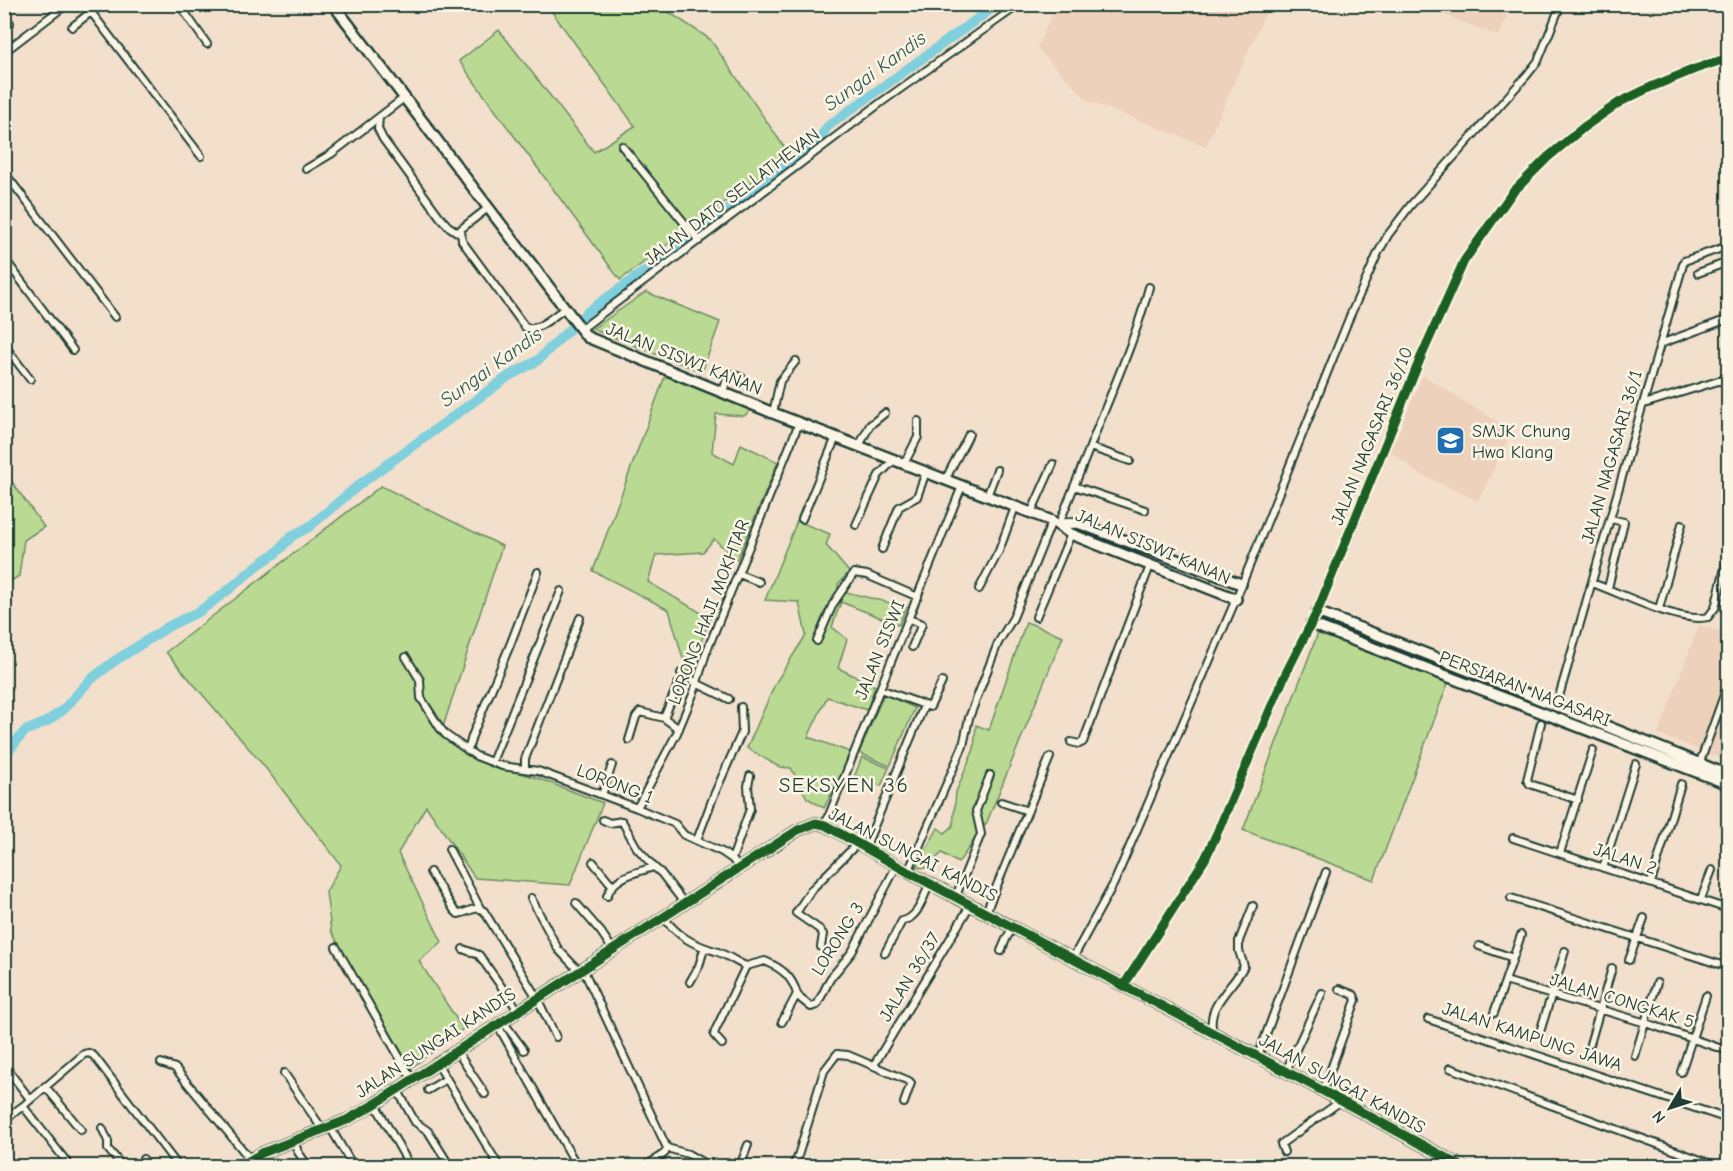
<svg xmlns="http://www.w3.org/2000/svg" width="1733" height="1171" viewBox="0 0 1733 1171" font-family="'Comic Neue',sans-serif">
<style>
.built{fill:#edd1ba}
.green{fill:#bada93;stroke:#6c8c64;stroke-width:1.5}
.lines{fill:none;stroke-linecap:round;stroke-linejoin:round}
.river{stroke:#80cfdd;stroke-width:10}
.street-casing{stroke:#1f3d34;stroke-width:10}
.secondary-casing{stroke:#1f3d34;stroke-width:14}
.street{stroke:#fcf5e5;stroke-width:6}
.secondary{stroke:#fcf5e5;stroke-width:9}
.cycleway-casing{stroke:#fcf5e5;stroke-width:13}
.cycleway{stroke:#1b5e20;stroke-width:9}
.labels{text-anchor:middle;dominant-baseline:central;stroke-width:5;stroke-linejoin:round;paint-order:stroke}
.street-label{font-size:18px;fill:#1f3d34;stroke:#fcf5e5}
.poi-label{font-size:18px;fill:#1f3d34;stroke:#fcf5e5;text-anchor:start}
.water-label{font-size:20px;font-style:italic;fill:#325a56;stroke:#fcf5e5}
.quarter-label{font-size:21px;letter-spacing:1.5px;fill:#1f3d34;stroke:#fcf5e5}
</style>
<rect width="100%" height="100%" fill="#f3e0cc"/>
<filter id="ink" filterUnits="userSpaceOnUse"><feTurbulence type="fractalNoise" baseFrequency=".0167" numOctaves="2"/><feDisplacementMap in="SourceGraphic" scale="12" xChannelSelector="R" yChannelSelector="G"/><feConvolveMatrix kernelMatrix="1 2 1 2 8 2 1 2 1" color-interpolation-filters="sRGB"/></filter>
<g filter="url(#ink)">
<!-- built -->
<path class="built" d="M1056,5V4L1269,5L1206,146L1088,101L1037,48Z
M1419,5L1511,4V5L1499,36Z
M1423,375L1512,431L1478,501L1418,473L1390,451Z
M1728,617V761L1658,734L1699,625L1723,632Z"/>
<!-- green -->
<path class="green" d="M547,5H658L710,39L789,154L620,280L459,61L499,30L594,152L635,126Z
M646,292L720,322L702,372L592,329Z
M665,376L751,410L744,416L716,414L712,452L734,464L741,444L778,462L737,560L714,539L703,552L656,555L648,582L710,618L688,676L669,610L593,571Z
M5,472L44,527L24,540L19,576L5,585Z
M381,486L502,546L440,736L475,760L537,778L603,803L570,885L475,878L426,806L398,853L442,942L419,961L463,1029L411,1068L331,931L326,892L341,865L264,766L166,652Z
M797,521L830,534L826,545L849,572L838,584V590L906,607L899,625L841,602L832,627L847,639L838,668L875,686L867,710L827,697L808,737L850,752L844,769L824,808L807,798L791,768L779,767L747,748L776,682L806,635L799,602L765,600Z
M1026,622L1063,636L987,822L958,863L942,853L926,868L916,867L938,828L945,833L953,826L956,792L974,749L976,725L989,730Z
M1318,633L1448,683L1374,880L1243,830Z
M884,694L915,708L890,766L859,753Z
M862,757L889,768L881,786L855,775Z"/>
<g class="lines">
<!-- river -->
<path class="river" d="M4,756L25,731L46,722L63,710L89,681L113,662L171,625L200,611L227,591L258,565L276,553L292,536L309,527L360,484L509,376L537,361L587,312L682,245L820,138L828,126L998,4"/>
<defs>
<path id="street" d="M85,4L201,156
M179,4L207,44
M4,17L10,23
M72,27L101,4
M4,52L67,4
M379,117L378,129L383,139L440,217L448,226L460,234
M622,146L699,241
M306,169L331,154L404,98
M4,172L115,317
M488,208L461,229L462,241L525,327C537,333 553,316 564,309
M4,258L73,350
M1698,273L1728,262
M580,330L883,101L1020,4
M1660,344L1728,319
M4,345L30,379
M1723,379L1728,394
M723,392L727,379L733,374L742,378
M1644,404L1728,378
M773,413L780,381L796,361
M859,446L870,425L885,413
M1090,447C1110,394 1135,342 1149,287
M904,464L918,437V421
M946,479C953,463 962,450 969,434
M1074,486L1145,510
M987,496L997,470
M1031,513L1053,464
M802,519L836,437
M1059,524L1090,447L1130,461
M856,525L879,475L894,460
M882,549L899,507L917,497L926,472
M739,574L759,582
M1592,583C1621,593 1680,624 1708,617L1715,608L1728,556
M1608,588L1624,522L1611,519
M979,589L999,551L1015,507
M1659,609L1682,524
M1036,617L1071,534
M909,619L922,624L912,647
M817,641L833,604L854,573L867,575L918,597
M406,657L420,680L421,698L440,728L446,735L476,756L502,766L538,771L637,808L675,824L684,835L722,852L732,859L740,869
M681,673L696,683L729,699
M678,684L664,718L679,729
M880,689L930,707L942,682
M1556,707L1684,261L1728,246
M1541,723L1527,780L1530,784L1578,800
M629,740L636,717L640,712L664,718
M1071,742L1079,744L1083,742L1150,566
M468,751L472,736L510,645L538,572
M492,762L561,591
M1699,765L1728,684
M525,769V759L580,618
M602,795L612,765
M1001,802L1028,811
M637,808L677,733L694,692L706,653L799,423
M603,820L610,823L622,821L637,848L654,867
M825,825L962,486
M1513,838L1728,909
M697,840L714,795L742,732L741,707
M865,848L924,706
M449,849L480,908
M1560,853L1593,750
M732,859L750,809L748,786L750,776
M593,862L612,885
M1603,868L1636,764
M430,872L454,910L458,914C468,913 475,905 484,911L537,998L556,1037
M908,872L963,746L969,718L998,643L1013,618L1052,521
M1651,883L1681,784
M607,896C614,876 635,873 654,867L661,873L685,904
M956,896L981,834L976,811L990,775
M531,898L558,949L579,971
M1511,898L1728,967
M1701,899L1712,870
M576,903L601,932L613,950
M986,912L1050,757
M663,917C679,937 692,944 715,951C726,954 736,962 746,966L765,961C781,968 792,976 797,994L782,1022
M1479,946L1513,958
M336,947L412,1079
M821,947L823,934L819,929L796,913L811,890L857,844
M463,949L479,955L518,1010
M1001,951L1007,937L1014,927
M885,953L902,921C919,918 923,897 930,883
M1073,958L1114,883L1236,599L1350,316L1378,253L1388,235L1410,206L1527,75L1538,61L1561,4
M1629,960L1644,918
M583,969L667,1148L665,1153L646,1166
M1505,981L1646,1023L1728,1051
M690,982L699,966L704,949
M1124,985L1205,859L1217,833L1285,675L1317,612L1421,357L1464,261L1512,193L1548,157L1584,127L1620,102L1651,87L1695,69L1728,58
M797,994L801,999L811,1007L817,1005L830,979L852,952L897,865
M1494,1013L1521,935
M1428,1019L1728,1119
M502,1020L524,1050
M497,1024L577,1166
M1213,1032C1205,1006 1233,988 1244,966L1239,951V941L1253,906
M1540,1032L1565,951
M722,1044L714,1035L715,1031L746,966
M1590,1044L1612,968
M456,1050L485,1094
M1258,1056L1326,872
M1635,1056L1657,983
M161,1063L175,1068L250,1159
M437,1063L499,1166
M4,1065L30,1099
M874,1065L971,904
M1450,1068L1717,1166
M1286,1071L1322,993
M1681,1072L1706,996
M284,1073L323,1130
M45,1086L81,1130
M397,1089L415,1122L428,1131L446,1160
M428,1090L446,1079
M1323,1091L1356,1000L1354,995L1339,989
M375,1104L410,1166
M4,1120L23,1106
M330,1127L353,1166
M102,1128L108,1141V1149L122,1166
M294,1141L298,1152L308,1166
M667,1148L688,1154L709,1166
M1284,1152L1281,1144L1341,1101
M143,1159L149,1166
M70,1166L23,1106L84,1054L89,1053L94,1056L178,1166
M740,1166L748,1145
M792,1166L797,1159L824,1071L837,1054L848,1055L909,1081L911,1083L904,1103"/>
<path id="secondary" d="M333,4L587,337L773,413L1052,521L1071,534L1236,599
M1059,524L1078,523L1241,584
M1317,612C1455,663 1591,721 1728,775
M1311,624L1728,784
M240,1166L262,1153L347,1120L375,1104L798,830L816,823L825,825L908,872L1323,1091L1461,1166"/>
</defs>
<!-- street casing -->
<use href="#street" class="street-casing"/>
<!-- secondary casing -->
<use href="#secondary" class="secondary-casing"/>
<!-- street -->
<use href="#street" class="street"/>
<!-- secondary -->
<use href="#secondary" class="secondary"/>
<defs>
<path id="cycleway" d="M1124,985L1205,859L1217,833L1285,675L1317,612L1421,357L1464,261L1512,193L1548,157L1584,127L1620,102L1651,87L1695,69L1728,58
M240,1166L262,1153L347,1120L375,1104L798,830L816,823L825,825L908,872L1323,1091L1461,1166"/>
</defs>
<!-- cycleway casing -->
<use href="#cycleway" class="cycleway-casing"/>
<!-- cycleway -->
<use href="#cycleway" class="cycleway"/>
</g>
</g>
<!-- icons -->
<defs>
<symbol id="school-square" viewBox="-11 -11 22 22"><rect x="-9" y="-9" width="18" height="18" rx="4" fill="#1f6fb2" stroke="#fcf5e5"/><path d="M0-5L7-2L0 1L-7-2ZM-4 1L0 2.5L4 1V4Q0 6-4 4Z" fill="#fff"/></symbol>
</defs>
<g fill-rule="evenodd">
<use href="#school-square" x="1434" y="424" width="33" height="33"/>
</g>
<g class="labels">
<!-- street labels -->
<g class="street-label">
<text transform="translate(732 197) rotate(-37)">JALAN DATO SELLATHEVAN</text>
<text transform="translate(684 359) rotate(22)">JALAN SISWI KANAN</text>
<text transform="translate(1372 436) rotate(-68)">JALAN NAGASARI 36/10</text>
<text transform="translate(1612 457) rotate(-74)">JALAN NAGASARI 36/1</text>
<text transform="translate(1153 547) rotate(23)">JALAN SISWI KANAN</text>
<text transform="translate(709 612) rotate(-69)">LORONG HAJI MOKHTAR</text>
<text transform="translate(880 650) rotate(-68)">JALAN SISWI</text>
<text transform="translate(1525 689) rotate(21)">PERSIARAN NAGASARI</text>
<text transform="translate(615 784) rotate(21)">LORONG 1</text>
<text transform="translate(913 855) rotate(27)">JALAN SUNGAI KANDIS</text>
<text transform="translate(1625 859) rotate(18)">JALAN 2</text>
<text transform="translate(838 939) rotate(-58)">LORONG 3</text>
<text transform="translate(910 977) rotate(-59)">JALAN 36/37</text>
<text transform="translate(1622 1001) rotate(17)">JALAN CONGKAK 5</text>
<text transform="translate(1532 1037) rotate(18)">JALAN KAMPUNG JAWA</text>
<text transform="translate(436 1043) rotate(-33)">JALAN SUNGAI KANDIS</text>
<text transform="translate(1342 1084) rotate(29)">JALAN SUNGAI KANDIS</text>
</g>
<!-- poi labels -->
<g class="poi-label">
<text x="1472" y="431">SMJK Chung<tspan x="1472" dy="21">Hwa Klang</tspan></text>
</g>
<!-- water labels -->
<g class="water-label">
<text transform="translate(875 71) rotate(-36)">Sungai Kandis</text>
<text transform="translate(491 367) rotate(-36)">Sungai Kandis</text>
</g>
<!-- quarter labels -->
<g class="quarter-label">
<text x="844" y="785">SEKSYEN 36</text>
</g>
</g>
<!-- margin -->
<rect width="1733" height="1171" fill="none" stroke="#fcf5e5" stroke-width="24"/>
<rect x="12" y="12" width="1709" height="1147" fill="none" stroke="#1f3d34" stroke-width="2" filter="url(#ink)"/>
<!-- north arrow -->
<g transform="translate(1670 1108) rotate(231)" stroke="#fcf5e5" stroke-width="4.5" paint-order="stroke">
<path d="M0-4.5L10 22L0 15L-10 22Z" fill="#1f3d34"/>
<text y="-9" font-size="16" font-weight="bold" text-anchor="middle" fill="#1f3d34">N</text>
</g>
</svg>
